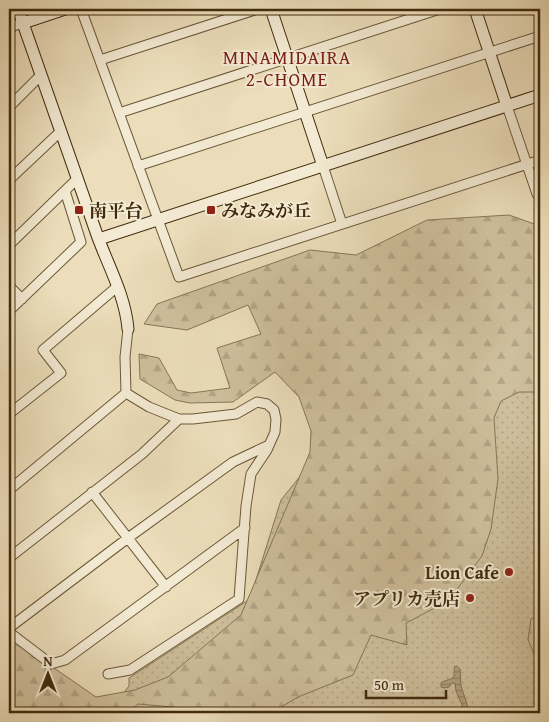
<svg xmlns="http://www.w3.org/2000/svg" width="549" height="722" viewBox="0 0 549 722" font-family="'Gentium Book Plus','Noto Serif JP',serif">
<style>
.grass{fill:url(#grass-dots);stroke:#887655}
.forest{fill:url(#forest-firs);stroke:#887655}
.water{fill:url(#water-rules);stroke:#857252}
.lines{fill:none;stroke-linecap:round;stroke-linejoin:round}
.street-casing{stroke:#6c5838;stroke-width:11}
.secondary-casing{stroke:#422b0d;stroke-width:13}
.street{stroke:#f3ead3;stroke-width:9}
.secondary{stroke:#f3ead3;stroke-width:11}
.poi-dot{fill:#8f2418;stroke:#f3ead3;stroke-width:2}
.labels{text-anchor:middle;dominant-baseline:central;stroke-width:4;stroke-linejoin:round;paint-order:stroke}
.poi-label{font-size:18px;font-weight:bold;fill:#422b0d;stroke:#f3ead3;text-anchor:start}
.neighbourhood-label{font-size:19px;letter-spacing:1px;fill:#7a1f14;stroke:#f3ead3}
</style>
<defs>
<pattern id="grass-dots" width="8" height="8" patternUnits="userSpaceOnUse" patternTransform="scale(1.25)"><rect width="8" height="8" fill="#cfc09d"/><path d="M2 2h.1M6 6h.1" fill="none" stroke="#b3a586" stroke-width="1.8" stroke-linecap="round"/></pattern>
<pattern id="forest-firs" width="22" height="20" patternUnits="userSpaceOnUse" patternTransform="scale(1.25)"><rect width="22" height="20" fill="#cfc09d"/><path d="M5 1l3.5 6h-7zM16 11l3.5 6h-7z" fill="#b3a586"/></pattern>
<pattern id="water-rules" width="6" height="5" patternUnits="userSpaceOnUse" patternTransform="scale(1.25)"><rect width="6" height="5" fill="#b2a180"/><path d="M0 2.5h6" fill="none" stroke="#928367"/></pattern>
</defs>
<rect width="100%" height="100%" fill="#ecdebb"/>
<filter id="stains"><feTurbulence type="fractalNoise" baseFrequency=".004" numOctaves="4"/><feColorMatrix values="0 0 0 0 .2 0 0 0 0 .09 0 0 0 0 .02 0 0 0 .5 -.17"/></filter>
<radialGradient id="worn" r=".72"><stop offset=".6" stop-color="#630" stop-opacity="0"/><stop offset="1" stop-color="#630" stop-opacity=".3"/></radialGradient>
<!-- grass -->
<path class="grass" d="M540,339V713H112L114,705L129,686V678L250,599L281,500L306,469Z"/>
<!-- forest -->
<path class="forest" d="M509,215L540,226V392H519L501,401L494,418L498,479L491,529L482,556L448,601L406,623L407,645L371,635L353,675L298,697L271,713H213L207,710L138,704L127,713H9V637L96,697L135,690L168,677L241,615L310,452L311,431L299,397L275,372L233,402L190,403L175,400L140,379L139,354L159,358L177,390L191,393L230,388L217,348L261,334L248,305L187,330L144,324L157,304L310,250L356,255L427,220Z
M540,615V667L528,640L531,619Z"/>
<!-- water -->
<path class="water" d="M457,666L460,669L461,686L469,710L468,713H464L462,705L456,691L455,683H452L449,687L444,688L441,687V683C450,677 456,682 454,667Z"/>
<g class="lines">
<defs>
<path id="street" d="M81,9L179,277L540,160
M9,31L13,26L23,23
M100,60L258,9
M507,106L537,194L540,196
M9,107L41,75
M119,113L440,9
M138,166L540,36
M323,166L342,224
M9,180L61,131
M9,245L77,179
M9,286L22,299
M9,311L81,242L65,191
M9,414L61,373L43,350L118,286
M9,490L126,393
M92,492L166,587
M9,558L142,454L179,419
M9,628L128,538L233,462L269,445
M9,632L51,664L65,660L245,528
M108,674L130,670L239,599L246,506L251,474L267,450L275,432L276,419L274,410L267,404L257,402L236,414L193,419H179L149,407L126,393L125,357L128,329"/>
<path id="secondary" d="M18,9C44,83 70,157 96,232C107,264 125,294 128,329
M271,9L323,166
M475,9L507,106
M23,23L65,9
M99,239L540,95"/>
</defs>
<!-- street casing -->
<use href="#street" class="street-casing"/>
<!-- secondary casing -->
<use href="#secondary" class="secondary-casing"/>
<!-- street -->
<use href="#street" class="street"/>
<!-- secondary -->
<use href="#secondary" class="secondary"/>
</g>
<!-- markers -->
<g class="poi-dot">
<rect x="74" y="205" width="10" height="10" rx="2.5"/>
<rect x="206" y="205" width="10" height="10" rx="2.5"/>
<circle cx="509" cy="572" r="5"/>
<circle cx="470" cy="598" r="5"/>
</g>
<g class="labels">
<!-- poi labels -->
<g class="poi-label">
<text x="89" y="210">南平台</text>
<text x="221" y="210">みなみが丘</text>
<text x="499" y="572" text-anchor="end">Lion Cafe</text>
<text x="460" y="598" text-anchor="end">アプリカ売店</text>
</g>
<!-- neighbourhood labels -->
<g class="neighbourhood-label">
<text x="287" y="57">MINAMIDAIRA<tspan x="287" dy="22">2-CHOME</tspan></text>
</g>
</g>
<!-- margin -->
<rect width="549" height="722" fill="none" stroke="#ecdebb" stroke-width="30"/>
<rect x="10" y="10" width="529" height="702" fill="none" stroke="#422b0d" stroke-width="2.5"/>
<rect x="15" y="15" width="519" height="692" fill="none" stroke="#422b0d"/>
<!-- north arrow -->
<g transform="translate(48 674)" stroke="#f3ead3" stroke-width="4" paint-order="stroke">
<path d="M0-4L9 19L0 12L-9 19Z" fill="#422b0d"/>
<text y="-8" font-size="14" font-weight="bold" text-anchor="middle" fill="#422b0d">N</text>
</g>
<!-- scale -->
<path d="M366 690v8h80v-8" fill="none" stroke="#422b0d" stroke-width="2.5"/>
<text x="374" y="690" font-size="15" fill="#422b0d" stroke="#f3ead3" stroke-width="4" paint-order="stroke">50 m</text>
<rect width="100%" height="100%" filter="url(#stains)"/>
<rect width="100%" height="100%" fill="url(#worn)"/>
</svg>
